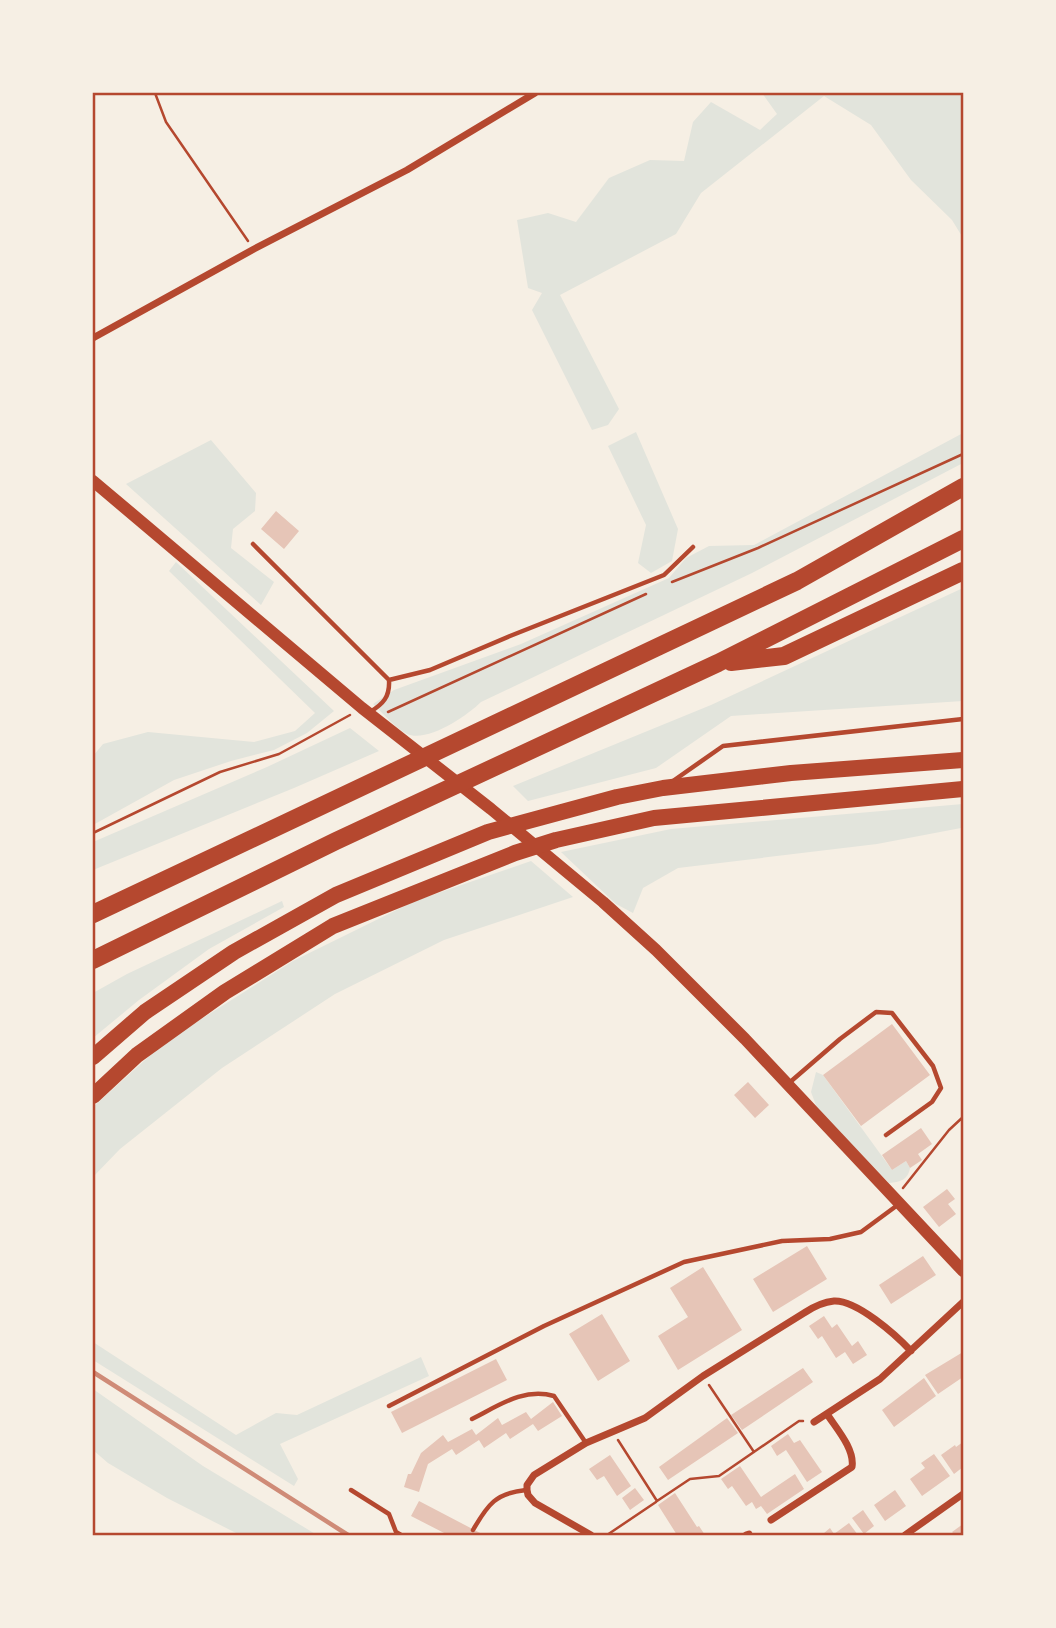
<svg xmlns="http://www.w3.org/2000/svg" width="1056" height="1628" viewBox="0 0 1056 1628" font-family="Roboto,sans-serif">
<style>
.green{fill:#e2e4dc}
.building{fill:#e6c5b7}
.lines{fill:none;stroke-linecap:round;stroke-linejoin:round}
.path{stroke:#b5482f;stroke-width:2.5}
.service{stroke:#b5482f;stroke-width:4.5}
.minor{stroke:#b5482f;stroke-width:7}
.tertiary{stroke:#b5482f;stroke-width:12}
.trunk{stroke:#b5482f;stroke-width:16}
.motorway{stroke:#b5482f;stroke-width:18}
.rail{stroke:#cf8b77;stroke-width:4.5}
.neatline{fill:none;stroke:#b5482f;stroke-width:2.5}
</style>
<rect width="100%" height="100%" fill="#f6efe4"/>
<!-- green -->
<path class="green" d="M762,93H963V238L952,220L911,180L871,125L824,96L701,193L676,234L560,295L619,409L608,425L592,430L532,310L542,293L528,288L517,220L548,213L576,222L609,178L650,160L684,161L693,122L711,102L760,130L777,114Z
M636,432L678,529L672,561L651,573L638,563L646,525L608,446Z
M963,433V463L752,573L481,702C467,716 427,743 407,734C395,728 383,713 373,704L394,690L521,644L669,578L686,558L709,546L754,545Z
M211,440L256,493L255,511L233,529L231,548L274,582L261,605L126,484Z
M176,562L334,711L307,733L274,750L231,761L174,780L93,825V756L103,744L148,732L254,742L295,731L315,713L169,571Z
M963,588V701L731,716L656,768L528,801L513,786L711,705Z
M350,728L379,751L294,788L93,870V842L267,767Z
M963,804V828H961L877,844L678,868L643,888L633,913L616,904L561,852L671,829Z
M531,861L573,897L444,940L335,994L222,1068L120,1149L93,1177V1107L165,1042L293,961L415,901Z
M282,901L284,907L209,949L139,1000L93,1038V993L127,974Z
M816,1072L823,1075L892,1170L906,1161L910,1168C908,1180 900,1182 889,1183L817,1108L811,1092Z
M93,1342L236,1435L276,1413L297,1415L421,1357L429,1376L280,1444L298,1479L294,1486L93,1360Z
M93,1389L203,1466L317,1535H240L167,1498L108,1463L93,1450Z"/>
<!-- building -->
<path class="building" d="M276,511L299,531L284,549L261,529Z
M892,1024L930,1075L861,1126L823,1075Z
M748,1082L769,1105L755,1118L734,1095Z
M921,1128L932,1144L918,1154L922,1160L910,1168L906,1161L892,1170L882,1155Z
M947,1189L955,1199L948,1204L956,1214L939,1227L923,1207Z
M807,1246L827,1279L773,1312L753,1279Z
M923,1256L936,1275L891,1304L879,1285Z
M703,1267L742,1330L678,1370L658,1336L688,1317L670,1288Z
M602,1314L630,1361L598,1381L569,1334Z
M824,1316L832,1328L837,1324L852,1346L858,1341L867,1355L853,1364L845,1352L836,1358L822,1336L818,1339L809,1326Z
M963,1352V1377L938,1394L925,1375Z
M496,1359L507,1380L402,1433L391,1412Z
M803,1368L813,1382L742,1430L731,1415Z
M924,1378L936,1396L894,1427L882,1410Z
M553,1402L562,1416L538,1431L533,1424L510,1439L506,1433L484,1448L479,1440L456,1455L452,1449L428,1464L419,1492L404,1487L408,1474H411L421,1453L443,1435L448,1442L472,1429L476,1435L498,1418L502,1425L526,1412L531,1419Z
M727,1418L738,1433L668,1480L659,1467Z
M788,1434L794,1443L800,1440L822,1472L807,1482L786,1450L777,1456L771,1446Z
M963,1442V1467L954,1474L941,1455L955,1445L956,1447Z
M934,1454L950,1476L922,1496L910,1479L925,1468L921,1463Z
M610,1455L631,1486L617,1496L604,1476L597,1480L589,1469Z
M740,1466L761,1497L795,1474L804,1489L767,1514L761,1506L756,1509L752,1502L746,1506L732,1486L728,1489L721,1479Z
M635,1488L644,1500L630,1510L622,1498Z
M895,1490L906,1506L885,1521L874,1505Z
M675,1493L697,1527L699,1526L705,1535H677L658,1505Z
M419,1501L484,1535H448L411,1516Z
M863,1510L874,1526L864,1534L852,1518Z
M849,1523L858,1535H826L824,1533L830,1528L834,1534Z
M963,1524V1535H955L952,1532Z"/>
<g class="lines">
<!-- path -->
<path class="path" d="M155,93L166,122L248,241
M672,582L758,548L963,454
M388,712L646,594
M93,833L220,772L279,754L350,715
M903,1188L949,1130L963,1117
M709,1385L754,1452
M618,1440L657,1501L690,1479L719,1476L799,1421H803
M607,1535L656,1502"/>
<!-- service -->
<path class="service" d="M253,544L389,680C390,697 383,704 370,712
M389,680L430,670L510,636L664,575L693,547
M673,781L723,746L963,719
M789,1083L840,1039L876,1012L892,1013L933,1066L941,1088L932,1102L886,1135
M389,1406L544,1326L684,1262L782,1241L830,1239L861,1232L899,1204
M472,1419C498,1406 524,1387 554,1396L586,1443
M351,1490L389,1514L396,1532L401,1535
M473,1530C488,1504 496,1493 526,1490"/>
<!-- minor -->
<path class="minor" d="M93,338L254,249L407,170L535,93
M814,1422L880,1379L963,1302
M771,1520L852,1467C855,1449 836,1428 827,1414
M591,1535L535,1503L528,1495L527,1490V1485L534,1475L586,1443L645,1418L703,1376L804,1313C813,1307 823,1302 834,1301C857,1300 896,1335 911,1351
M746,1535L749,1534
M905,1535L963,1494"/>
<!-- tertiary -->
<path class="tertiary" d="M93,481L362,708L491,809L603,902L656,950L745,1039L963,1271"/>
<!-- trunk -->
<path class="trunk" d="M93,1057L145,1012L234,952L336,895L488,832L617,797L663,788L791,773L963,760
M93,1096L137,1055L225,992L333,926L515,853L556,840L654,818L963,789"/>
<!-- motorway -->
<path class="motorway" d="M731,662L784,656L963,571
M93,914L797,581L963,487
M93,960L336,841L718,663L963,539"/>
<!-- rail -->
<path class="rail" d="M93,1372L348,1535"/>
</g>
<!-- border -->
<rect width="1056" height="1628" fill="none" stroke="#f6efe4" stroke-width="189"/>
<rect x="94" y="94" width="868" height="1440" class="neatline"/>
</svg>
